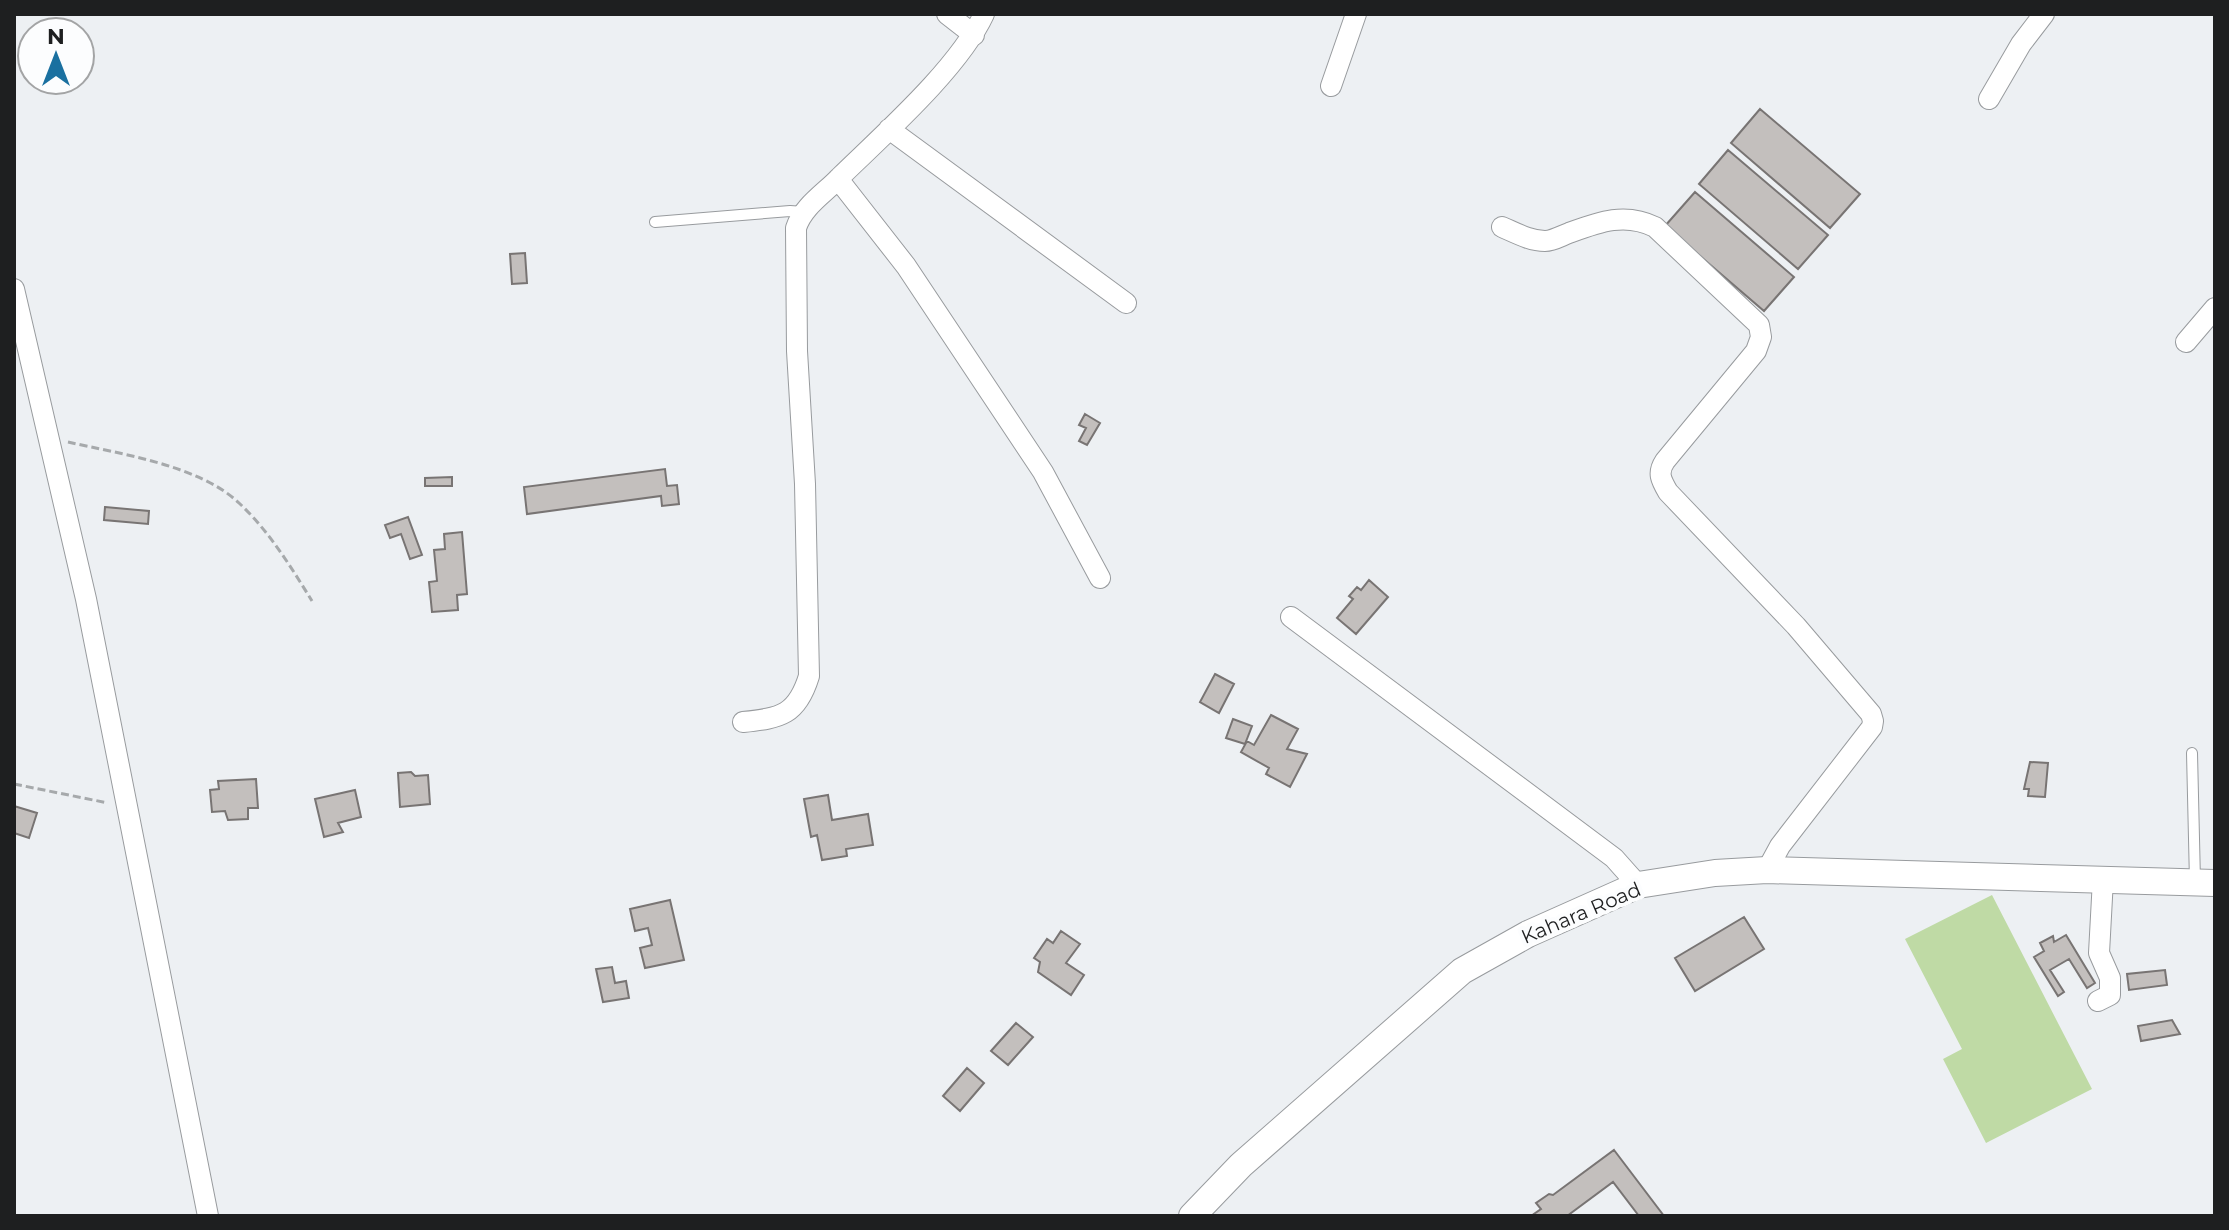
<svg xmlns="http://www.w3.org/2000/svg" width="2229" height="1230" viewBox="0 0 2229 1230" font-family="Montserrat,sans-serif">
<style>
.green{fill:#bfdaa5}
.building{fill:#c3bfbd;stroke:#787473;stroke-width:2}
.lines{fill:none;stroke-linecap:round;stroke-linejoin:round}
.service-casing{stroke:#989b9e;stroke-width:12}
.minor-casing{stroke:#989b9e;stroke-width:22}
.tertiary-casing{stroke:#989b9e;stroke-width:28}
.path{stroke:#a6a9ab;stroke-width:3;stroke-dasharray:8 4;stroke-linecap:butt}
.service{stroke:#fff;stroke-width:10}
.minor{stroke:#fff;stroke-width:20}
.tertiary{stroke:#fff;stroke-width:26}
.labels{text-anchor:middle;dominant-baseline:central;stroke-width:8;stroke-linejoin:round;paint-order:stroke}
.street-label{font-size:20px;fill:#1e1f20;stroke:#fcfdfe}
</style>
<rect width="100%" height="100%" fill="#edf0f3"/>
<!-- green -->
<path class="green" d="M1992,895L2092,1089L1986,1143L1943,1059L1962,1049L1905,939Z"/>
<!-- building -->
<path class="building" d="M1760,109L1860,194L1830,228L1731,143Z
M1728,150L1828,235L1798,269L1699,184Z
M1695,192L1794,277L1764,311L1665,226Z
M525,253L527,283L512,284L510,254Z
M1085,414L1100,423L1087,445L1079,441L1086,428L1079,425Z
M665,469L667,486L677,485L679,504L662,506L661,496L527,514L524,487Z
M452,477V486H425V478Z
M105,507L149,511L148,524L104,520Z
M408,517L422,555L410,559L401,534L390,538L385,525Z
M462,532L467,594L457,595L458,610L432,612L429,582L437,581L434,550L445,549L444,534Z
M1369,580L1388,597L1356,634L1337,618L1353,599L1349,596L1357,587L1361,590Z
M1215,674L1234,684L1219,713L1200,702Z
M1271,715L1298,729L1287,749L1307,754L1290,787L1266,774L1269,768L1241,752L1247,741L1254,745Z
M1233,719L1252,726L1245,744L1226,738Z
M2030,762L2048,763L2045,797L2028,796L2029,789H2024Z
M411,772L415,776L428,775L430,804L400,807L398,773Z
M256,779L258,808H248V819L228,820L225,811L212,812L210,790L219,789L218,781Z
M355,790L361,817L338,823L343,832L324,837L315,799Z
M828,795L832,820L868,814L873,845L846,849L847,856L822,860L817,835L811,837L804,799Z
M14,806L37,813L29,838L14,833Z
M670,900L684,960L645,968L640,948L652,945L648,928L635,931L630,909Z
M1744,917L1764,949L1695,991L1675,958Z
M1061,931L1080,944L1066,963L1084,975L1071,995L1038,972L1040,962L1034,958L1047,939L1053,943Z
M2066,935L2095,983L2087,988L2069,959L2050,970L2064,992L2058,996L2034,957L2044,951L2040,943L2053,936L2054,942Z
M612,967L615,983L626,981L629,998L603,1002L596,969Z
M2165,970L2167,985L2129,990L2127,974Z
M2172,1020L2180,1034L2141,1041L2138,1026Z
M1016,1023L1033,1037L1008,1065L991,1051Z
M967,1068L984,1083L960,1111L943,1096Z
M1614,1150L1664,1216H1639L1613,1182L1567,1216H1531L1541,1209L1536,1203L1549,1194L1553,1195Z"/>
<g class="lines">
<defs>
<path id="service" d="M655,222L790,211L804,212
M2192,753L2195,881"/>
<path id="minor" d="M947,14L974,35
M1331,86L1356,14
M1989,99L2021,44L2044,14
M889,129L1126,303
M838,179L906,266L1043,472L1100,578
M1502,227C1516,233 1530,241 1545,241C1553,241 1561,236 1569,233C1599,222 1625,212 1655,227L1759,325L1761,337L1756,351L1665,461C1657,473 1661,480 1668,492L1796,626L1871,714L1873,721L1872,727L1780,846L1767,870
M14,289L86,599L208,1216
M2186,342L2215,308
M1291,617L1614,858L1638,885
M743,722C781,718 797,715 809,676L805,484L797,351L796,228C803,206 825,193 840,177C884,134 959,68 984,14
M2098,1001L2110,995V978L2099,953L2103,879"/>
<path id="tertiary" d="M1192,1216L1241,1165L1462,971L1528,934L1638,885L1715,873L1767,870L2215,883"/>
</defs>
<!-- service casing -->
<use href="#service" class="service-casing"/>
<!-- minor casing -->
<use href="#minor" class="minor-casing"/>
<!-- tertiary casing -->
<use href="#tertiary" class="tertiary-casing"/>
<!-- path -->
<path class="path" d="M68,442C120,454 199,465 239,503C269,531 291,567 312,601
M14,784L108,803"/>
<!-- service -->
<use href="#service" class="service"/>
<!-- minor -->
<use href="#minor" class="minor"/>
<!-- tertiary -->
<use href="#tertiary" class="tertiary"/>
</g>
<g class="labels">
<!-- street labels -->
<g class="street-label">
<text transform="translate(1581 913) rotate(-23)">Kahara Road</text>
</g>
</g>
<!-- border -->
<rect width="2229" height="1230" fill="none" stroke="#1e1f20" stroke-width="32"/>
<!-- north arrow -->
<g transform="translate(56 56)"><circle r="38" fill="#fcfdfe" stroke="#a3a4a5" stroke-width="2"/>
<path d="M0-6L14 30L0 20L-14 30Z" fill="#1a70a0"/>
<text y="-12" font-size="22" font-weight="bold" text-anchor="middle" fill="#1e1f20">N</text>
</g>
</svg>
